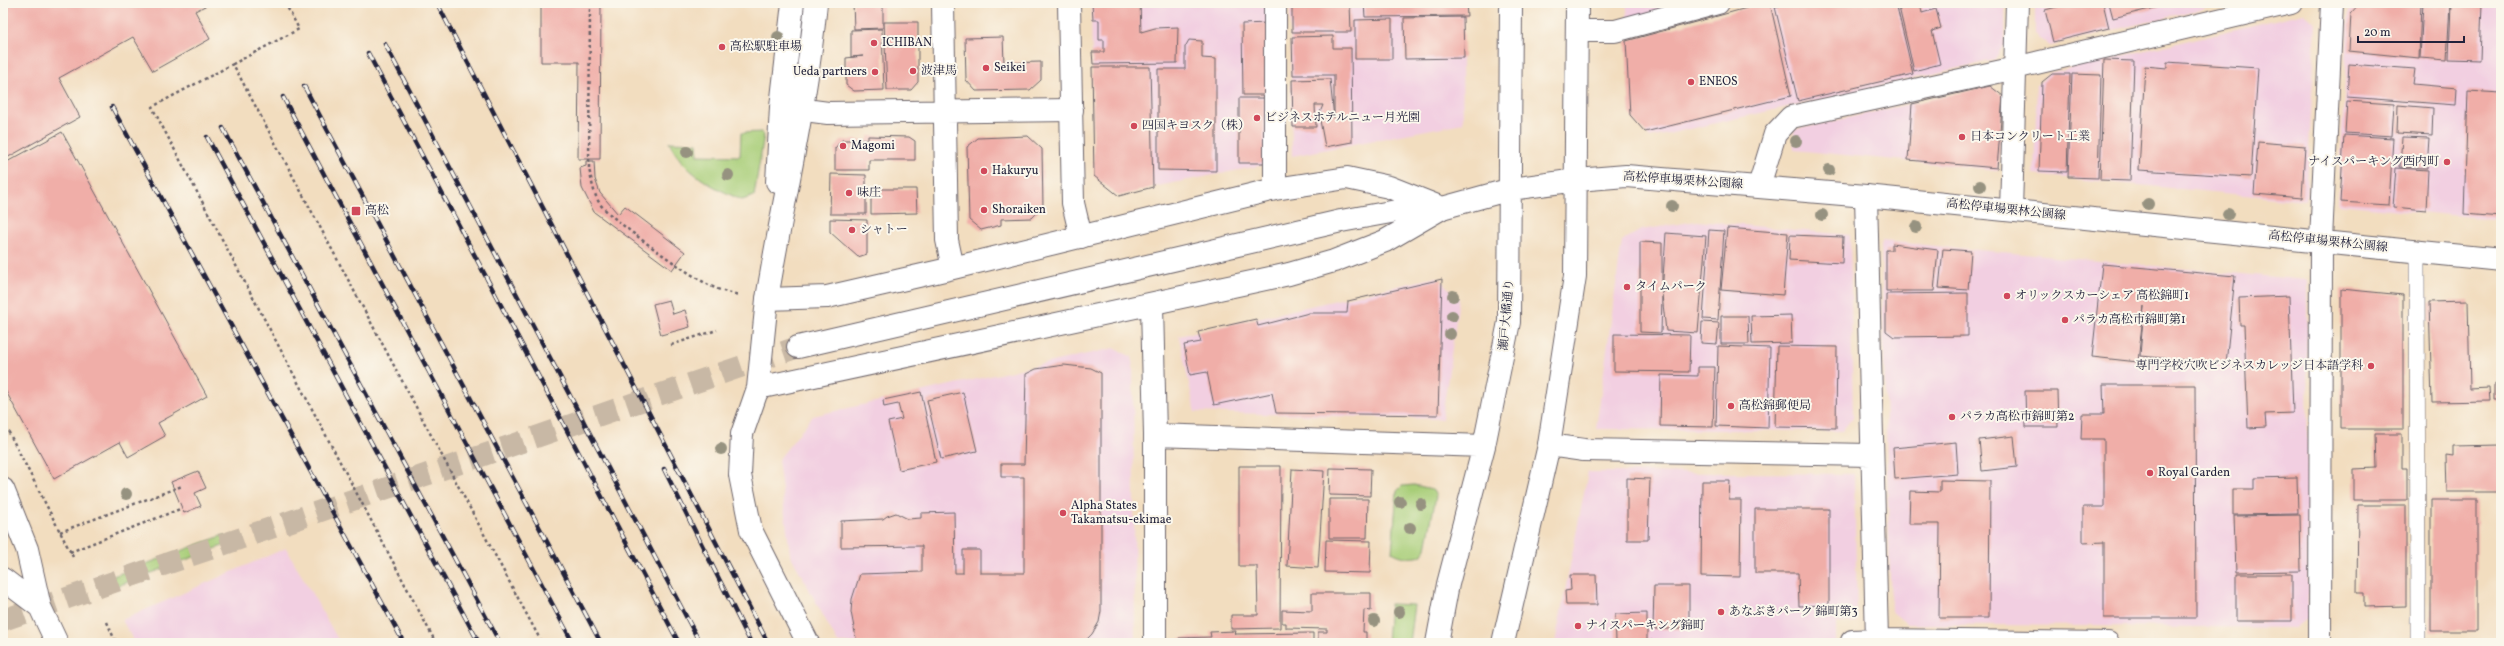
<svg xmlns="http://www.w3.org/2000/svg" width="2504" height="646" viewBox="0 0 2504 646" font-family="Vollkorn,'Noto Serif JP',serif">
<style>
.built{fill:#f2cfe1}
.green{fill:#a7cd77;stroke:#647859}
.building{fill:#f0aea8}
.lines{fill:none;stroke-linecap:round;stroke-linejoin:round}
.secondary-tunnel{stroke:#c8b8a5;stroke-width:22;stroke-dasharray:22 11;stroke-linecap:butt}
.lane-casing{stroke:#6b6369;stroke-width:16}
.street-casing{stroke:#6b6369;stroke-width:24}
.secondary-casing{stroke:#6b6369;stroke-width:24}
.path{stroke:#6b6369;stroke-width:2.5;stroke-dasharray:3 3;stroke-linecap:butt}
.lane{stroke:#fff;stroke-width:15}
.street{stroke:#fff;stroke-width:22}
.secondary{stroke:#fff;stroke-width:22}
.rail-casing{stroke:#22223b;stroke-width:4.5}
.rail{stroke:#fbf7ec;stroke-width:3;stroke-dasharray:9;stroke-linecap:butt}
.tree{fill:#969280}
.poi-dot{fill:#d1495b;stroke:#fbf7ec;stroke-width:1.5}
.labels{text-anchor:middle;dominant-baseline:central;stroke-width:4;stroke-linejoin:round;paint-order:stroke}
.poi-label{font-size:12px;fill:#22223b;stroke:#fbf7ec;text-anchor:start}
.street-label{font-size:12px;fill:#22223b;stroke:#fbf7ec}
</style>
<rect width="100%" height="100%" fill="#fbf7ec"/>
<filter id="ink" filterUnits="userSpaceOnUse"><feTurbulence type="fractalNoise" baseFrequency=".025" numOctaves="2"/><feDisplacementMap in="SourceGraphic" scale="8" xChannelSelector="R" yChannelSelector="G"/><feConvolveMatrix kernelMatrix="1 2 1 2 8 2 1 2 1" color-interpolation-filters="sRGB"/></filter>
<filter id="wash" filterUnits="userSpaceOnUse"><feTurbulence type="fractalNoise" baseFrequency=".012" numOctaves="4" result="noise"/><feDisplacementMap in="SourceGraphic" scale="16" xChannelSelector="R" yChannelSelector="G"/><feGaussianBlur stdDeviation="0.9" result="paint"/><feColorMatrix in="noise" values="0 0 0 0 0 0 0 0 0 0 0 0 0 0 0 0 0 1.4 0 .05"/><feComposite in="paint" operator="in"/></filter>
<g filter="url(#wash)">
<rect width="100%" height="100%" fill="#f2ddbf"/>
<!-- built -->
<path class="built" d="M1091,3H1268L1269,164L1153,187L1119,196L1094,176Z
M1290,3H1465L1462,61L1463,123L1292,156Z
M1627,3H1690L1627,20Z
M1765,3H2005V44L1994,60L1650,138L1630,115L1626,41Z
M2035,3H2227L2050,45L2035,34Z
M2357,3H2501V220L2338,204L2349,10Z
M2304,13L2316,24L2306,201L2034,175L2037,84L2049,73Z
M1990,86L2003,96L1998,170L1794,150V130Z
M1697,221L1850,235L1853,417L1842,431L1596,429L1622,241L1641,230Z
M1881,241L2307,280L2308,617L2295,628L1907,624L1891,611Z
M1437,277L1459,299L1442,419L1195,412L1179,336Z
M1114,348L1132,357L1133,368L1135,643H838L790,554L778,460L813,416Z
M1588,472L1854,474L1857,622L1836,623V643H1555Z
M286,548L340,643H135L122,620Z"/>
<!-- green -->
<path class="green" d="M761,132L764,135L754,196L742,200C712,187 684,173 669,142L697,143L698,155L740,156L741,133Z
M1414,485L1432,489L1436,496L1426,548L1421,556C1411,559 1401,557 1392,552L1397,491L1402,486Z
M224,535L227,538L225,545L112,588L105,584L108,578Z
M1390,604L1414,605L1409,643H1387Z"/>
<g id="blocks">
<!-- building -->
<path class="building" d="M3,3H211L195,11L210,39L153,71L133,37L59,78L80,117L3,160Z
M541,3H601L600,159H578L579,62H541Z
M853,3H883V28L854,29Z
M1092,3H1140L1141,32L1155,28L1178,27L1177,63L1093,64L1092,52H1104V40H1099V20H1093Z
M1292,3H1350L1351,32H1292Z
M1364,3H1466L1467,16L1365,17Z
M1765,3H1770L1791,96L1645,132L1630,115L1626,41Z
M1788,3H1896L1913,74L1798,101L1775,7Z
M1898,3H1920L1922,13L1936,9L1941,28L1932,31L1940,64L1914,71Z
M2072,3H2103L2109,28L2053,42L2045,10Z
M2109,3H2170V4L2113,18Z
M2360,3H2421L2419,58L2349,51L2351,13Z
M2423,3H2450L2447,60L2420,58Z
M2451,3H2482L2480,60L2449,59Z
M1463,17L1464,58L1405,59L1404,18Z
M1392,19V59H1355V20Z
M884,22H918V82L911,90H887Z
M1268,23V95H1243L1242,24Z
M882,29L884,90L854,91L846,85V58L863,56L851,57V30Z
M1333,36V48H1351L1352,142L1325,147L1319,115L1323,105H1315L1316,127H1293L1292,80L1330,79L1334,118V75H1293L1292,37Z
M1003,37L1004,63L1041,62V80L1030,90L976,91L966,80L965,38Z
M1189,40L1202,41V58L1216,59V171L1158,170V69H1185V47Z
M2104,60L2134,61L2130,181L2100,180Z
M2167,62L2258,68L2251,177L2139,170L2145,66L2167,68Z
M2349,64L2415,69L2413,84L2457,88L2456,105L2347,97Z
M1092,67H1150L1153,187L1119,196L1094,176Z
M2052,74H2070L2067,172L2039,171L2042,82Z
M2072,74L2101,75L2098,178L2068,177Z
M1990,86L2003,96L1997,168L1908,160L1912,104Z
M2468,91L2501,93V217L2464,214Z
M1239,98H1264V163H1239Z
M2347,101L2394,104L2392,136L2345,133Z
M2398,105L2433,108L2432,135L2397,133Z
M62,132L207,396L158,423L165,436L128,457L120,442L54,479L3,386V164Z
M2344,135L2393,138L2389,205L2340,202Z
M868,136L909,137L915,141V160H869V170H835V148L842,140H868Z
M1028,136L1042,149L1043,207L1032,218L1001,219V225L981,230L969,220L967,147L978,138Z
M2402,137L2429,138L2427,168L2400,167Z
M2258,142L2305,146L2302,198L2254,194Z
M586,161H594L595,179L600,193L618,214L625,206L685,252L672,270L594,212L582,188L580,168L586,166Z
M2396,168L2428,170L2426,210L2393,207Z
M831,174L866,175V214H830Z
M871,189H916L917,213L871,214Z
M830,219L867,220V254L858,257L830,232Z
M1727,228L1788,233L1783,295L1721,290Z
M1709,230L1724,231L1718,320L1703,319Z
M1666,233L1706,236L1698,333L1666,331L1662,295L1661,333L1640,332V242L1662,243V294Z
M1790,235L1843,237L1842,263L1789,260Z
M1892,244L1938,250L1934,291H1886V250H1892Z
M1943,249L1971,251L1968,290L1939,288Z
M2102,264L2235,276L2226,364L2140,356L2144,306L2138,362L2092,357Z
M1442,279L1438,415L1276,413L1272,393L1214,405L1207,372L1190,375L1184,345L1201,342L1198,332L1256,319L1258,326L1309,313H1347L1348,301Z
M2341,289L2403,295V429H2341Z
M1968,293V336L1894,337L1886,331V294Z
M2289,296L2293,413L2265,414L2266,427L2248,428L2244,325H2240L2239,298Z
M669,300L673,314L685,310L690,327L661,335L653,304Z
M2468,301L2470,389L2489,388L2490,401L2432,402L2429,302Z
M1791,315L1792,343L1752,344L1751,316Z
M1721,316H1748L1749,344H1721Z
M1702,322L1719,323L1717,344L1701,343Z
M1614,334L1690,335L1689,372L1614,371Z
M1718,346L1770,348L1768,428L1716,426Z
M1777,346L1837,347L1836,428L1775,427Z
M1064,365L1091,368L1101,373V611L1099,622L1092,634L1083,643H857L851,612L852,599L860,574L922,572V546L841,547V521L883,519L887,516L896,513L908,519L921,518V513L954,512L955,573H963V550H980V573H1024V477H1001V464H1024L1026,374L1036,369Z
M1698,367H1715L1713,427L1660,426L1661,375L1698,376Z
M2494,384H2501V400H2494Z
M2103,385H2195L2196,618H2104V542L2083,543V507H2104V439H2081L2082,414H2104Z
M2025,391H2057L2058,427H2026Z
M921,392L936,462L899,470L888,422L902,419L898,404L884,407L883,400Z
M963,392L977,451L941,459L927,400Z
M2375,434H2402V468H2407V500H2354V469L2376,468Z
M2014,436L2017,467L1982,471L1979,440Z
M1956,442L1958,474L1895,479L1893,448Z
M2501,445V492H2447L2446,455L2453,456V446Z
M1239,466H1281L1280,628L1231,629V615H1258L1257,566H1239Z
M1330,468L1371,469L1370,496L1329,495Z
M1292,469L1324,471L1318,568L1287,566Z
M198,471L206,488L195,493L201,506L184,513L171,482Z
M2297,477L2298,514L2233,515V489H2254V478Z
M1627,478L1650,479L1648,540H1627Z
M1940,480L1990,481L1989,618H1939L1940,524H1909L1910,491L1940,492Z
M1702,481H1730L1729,500H1741L1740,577L1701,576Z
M1329,499H1368L1367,538H1329Z
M2431,500H2477V631H2431Z
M2358,505H2406V606L2364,607V593H2357Z
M1755,509H1829V605L1799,606L1798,573H1755Z
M2300,515L2301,571L2236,572L2234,516Z
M1326,540L1371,541L1370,573L1325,572Z
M2236,574H2292V621H2236Z
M1570,575H1596L1597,605H1566L1565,591L1571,590Z
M1654,586H1689V629H1653Z
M1312,593H1371V611L1364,610L1363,632H1366V643H1318V632H1327V629L1286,628V623H1282V610L1312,611Z
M1647,613V641H1616L1615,614Z
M1236,631L1235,634L1313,633V643H1179V638L1211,637L1210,632Z
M1651,640L1695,641V643H1650Z"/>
</g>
</g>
<g filter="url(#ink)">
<use href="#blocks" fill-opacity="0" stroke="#6b6369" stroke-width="1"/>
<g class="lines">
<!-- secondary-tunnel -->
<path class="secondary-tunnel" d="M3,620L798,347"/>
<defs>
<path id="lane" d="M2417,252L2418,643"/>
<path id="street" d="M943,3L947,240L953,268
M1275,3V189
M1577,31H1615L1718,3
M782,107L828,113L1072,110
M1759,186L1775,134L1791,117L2002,71L2291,3
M1866,196L1877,640
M2011,210L2017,3
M758,388L1289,274L1334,261L1385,241L1442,208
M1549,445L1584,450L1871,455
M808,643L751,530L740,475L742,434L758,388L767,299L827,297L953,268L1275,189L1347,178L1389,187L1442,208
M1852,643V641L1877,640L2108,643
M2320,643L2321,240L2332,3"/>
<path id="secondary" d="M1069,3L1073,203L1081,237
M777,182L781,107L793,3
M767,299C783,200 807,103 816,3
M1152,305L1155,435V643
M798,347L1341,221L1402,210L1442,208L1511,189L1577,180L1626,176L1866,196L2501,260
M1155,435L1484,446
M3,489L27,549L40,607L57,643
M3,579L40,607
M1437,643L1448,584L1484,446L1509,322L1511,3
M1503,643L1549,445L1575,276L1577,3"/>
</defs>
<!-- lane casing -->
<use href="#lane" class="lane-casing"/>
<!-- street casing -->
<use href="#street" class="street-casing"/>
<!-- secondary casing -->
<use href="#secondary" class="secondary-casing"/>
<!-- path -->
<path class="path" d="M285,3L299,29L233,64L542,643
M590,3L589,169C592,181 593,193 600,204C610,219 688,274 707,284C717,290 727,292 739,295
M233,64L152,107L436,643
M671,345L717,330
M3,421L74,559
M60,532L182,486
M70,552L180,509
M107,622L116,643"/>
<!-- lane -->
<use href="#lane" class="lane"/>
<!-- street -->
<use href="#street" class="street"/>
<!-- secondary -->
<use href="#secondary" class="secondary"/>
<defs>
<path id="rail" d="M437,3L768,643
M385,44L700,643
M368,53L679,643
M304,86L601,643
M283,97L573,643
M112,107L404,643
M223,128L500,643
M207,137L479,643
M664,469L751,643"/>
</defs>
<!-- rail casing -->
<use href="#rail" class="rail-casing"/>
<!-- rail -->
<use href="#rail" class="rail"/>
</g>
<!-- trees -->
<g class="tree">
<circle cx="778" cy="37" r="6"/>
<circle cx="1796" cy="141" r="6"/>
<circle cx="687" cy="152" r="6"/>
<circle cx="1829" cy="170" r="6"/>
<circle cx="728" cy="175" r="6"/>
<circle cx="1980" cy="186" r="6"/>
<circle cx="2148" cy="204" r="6"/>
<circle cx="1672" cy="206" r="6"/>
<circle cx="2228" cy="214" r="6"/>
<circle cx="1822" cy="215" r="6"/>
<circle cx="1916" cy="227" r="6"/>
<circle cx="1453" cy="296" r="6"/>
<circle cx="1452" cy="316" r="6"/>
<circle cx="1450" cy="334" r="6"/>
<circle cx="721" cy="449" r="6"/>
<circle cx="126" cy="494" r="6"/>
<circle cx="1400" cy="502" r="6"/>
<circle cx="1421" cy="504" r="6"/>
<circle cx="1410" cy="528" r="6"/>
<circle cx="1399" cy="612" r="6"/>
<circle cx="1374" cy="621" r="6"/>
</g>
</g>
<!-- markers -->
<g class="poi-dot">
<circle cx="874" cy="43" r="4"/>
<circle cx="722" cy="47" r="4"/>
<circle cx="986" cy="68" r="4"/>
<circle cx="913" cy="71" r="4"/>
<circle cx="875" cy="72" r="4"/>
<circle cx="1691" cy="82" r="4"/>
<circle cx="1257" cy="118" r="4"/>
<circle cx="1134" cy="126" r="4"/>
<circle cx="1962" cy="137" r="4"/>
<circle cx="843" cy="146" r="4"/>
<circle cx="2447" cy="162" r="4"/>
<circle cx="984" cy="171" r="4"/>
<circle cx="849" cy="193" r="4"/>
<circle cx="984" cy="210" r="4"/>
<rect x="351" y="206" width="10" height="10" rx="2"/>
<circle cx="852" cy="230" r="4"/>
<circle cx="1627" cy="287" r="4"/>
<circle cx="2007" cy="296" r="4"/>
<circle cx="2065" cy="320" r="4"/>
<circle cx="2371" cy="366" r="4"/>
<circle cx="1731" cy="406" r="4"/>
<circle cx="1952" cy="417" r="4"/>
<circle cx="2150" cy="473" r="4"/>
<circle cx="1063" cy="513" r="4"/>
<circle cx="1721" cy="612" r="4"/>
<circle cx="1578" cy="626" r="4"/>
</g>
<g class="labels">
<!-- poi labels -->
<g class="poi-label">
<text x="882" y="43">ICHIBAN</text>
<text x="730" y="47">高松駅駐車場</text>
<text x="994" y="68">Seikei</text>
<text x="921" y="71">波津馬</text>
<text x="867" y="72" text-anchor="end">Ueda partners</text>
<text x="1699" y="82">ENEOS</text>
<text x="1265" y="118">ビジネスホテルニュー月光園</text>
<text x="1142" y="126">四国キヨスク（株）</text>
<text x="1970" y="137">日本コンクリート工業</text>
<text x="851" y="146">Magomi</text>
<text x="2439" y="162" text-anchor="end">ナイスパーキング西内町</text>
<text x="992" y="171">Hakuryu</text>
<text x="857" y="193">味庄</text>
<text x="992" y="210">Shoraiken</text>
<text x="365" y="211">高松</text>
<text x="860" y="230">シャトー</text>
<text x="1635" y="287">タイムパーク</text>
<text x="2015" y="296">オリックスカーシェア 高松錦町1</text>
<text x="2073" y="320">パラカ高松市錦町第1</text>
<text x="2363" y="366" text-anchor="end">専門学校穴吹ビジネスカレッジ日本語学科</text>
<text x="1739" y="406">高松錦郵便局</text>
<text x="1960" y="417">パラカ高松市錦町第2</text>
<text x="2158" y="473">Royal Garden</text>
<text x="1071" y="506">Alpha States<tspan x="1071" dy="14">Takamatsu-ekimae</tspan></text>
<text x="1729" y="612">あなぶきパーク 錦町第3</text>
<text x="1586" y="626">ナイスパーキング錦町</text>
</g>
<!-- street labels -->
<g class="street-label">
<text transform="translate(1683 181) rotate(4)">高松停車場栗林公園線</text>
<text transform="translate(2006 210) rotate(6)">高松停車場栗林公園線</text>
<text transform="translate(2328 242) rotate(6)">高松停車場栗林公園線</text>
<text transform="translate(1507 315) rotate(-85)">瀬戸大橋通り</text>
</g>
</g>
<!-- margin -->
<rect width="2504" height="646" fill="none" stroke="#fbf7ec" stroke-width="16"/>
<!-- scale -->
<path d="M2358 36v6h106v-6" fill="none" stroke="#22223b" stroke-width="2"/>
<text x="2364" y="36" font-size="12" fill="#22223b" stroke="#fbf7ec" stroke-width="3" paint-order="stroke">20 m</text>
</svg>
